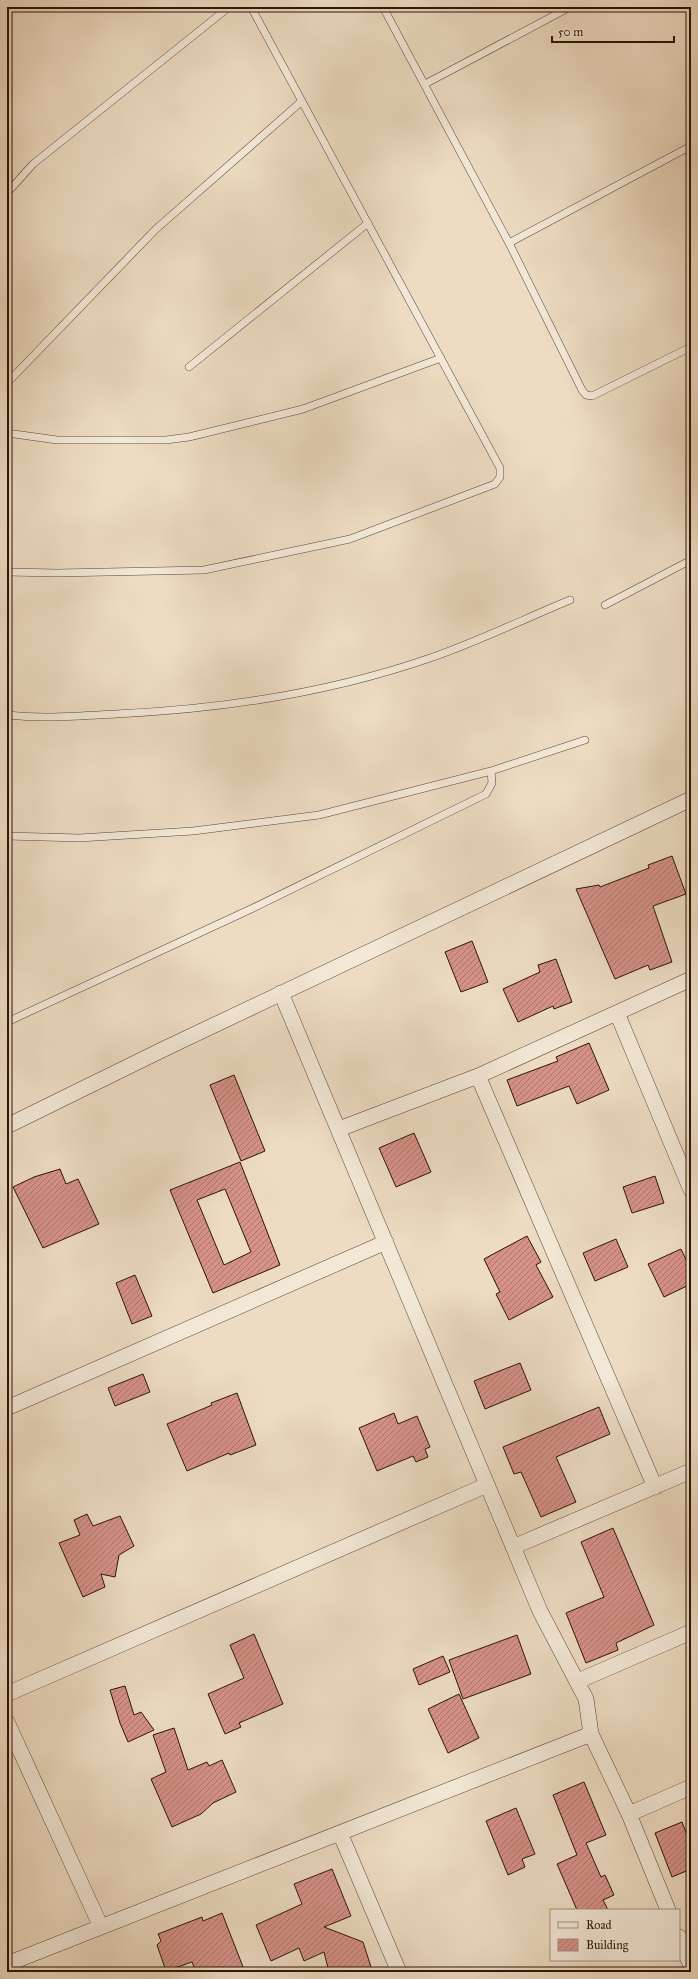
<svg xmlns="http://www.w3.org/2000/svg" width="698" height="1979" viewBox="0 0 698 1979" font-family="'IM FELL Great Primer',serif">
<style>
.building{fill:url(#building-hatch);stroke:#2c1208;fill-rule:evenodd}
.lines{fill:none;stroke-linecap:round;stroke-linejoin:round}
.service-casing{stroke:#5c4436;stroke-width:8}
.minor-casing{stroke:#5c4436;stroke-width:16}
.service{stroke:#f3e8d7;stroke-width:7}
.minor{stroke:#f3e8d7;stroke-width:15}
</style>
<defs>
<pattern id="building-hatch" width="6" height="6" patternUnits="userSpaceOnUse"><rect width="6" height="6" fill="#d79288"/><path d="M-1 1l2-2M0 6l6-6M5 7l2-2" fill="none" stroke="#af766d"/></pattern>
</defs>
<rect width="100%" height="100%" fill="#eddcc2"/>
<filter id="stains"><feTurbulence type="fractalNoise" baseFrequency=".005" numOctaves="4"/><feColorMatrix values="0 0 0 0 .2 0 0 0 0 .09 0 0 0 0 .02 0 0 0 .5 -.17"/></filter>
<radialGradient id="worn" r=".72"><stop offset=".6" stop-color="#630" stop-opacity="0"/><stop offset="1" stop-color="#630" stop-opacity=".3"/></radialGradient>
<!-- building -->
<path class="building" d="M672,856L686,894L653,906L672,962L650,970L648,965L615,979L576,889L599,885L600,887L649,868L648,865Z
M472,941L488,982L461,992L445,952Z
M556,959L572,1002L554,1009L553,1006L518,1022L503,989L540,972L538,965Z
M589,1043L609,1090L577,1104L569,1086L517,1106L507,1080L558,1061L556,1057Z
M234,1075L265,1151L241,1161L210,1085Z
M414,1133L431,1172L396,1187L379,1148Z
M240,1162L280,1265L213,1293L170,1190ZM225,1189L251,1252L224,1265L197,1200Z
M60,1169L66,1184L78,1179L99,1224L43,1248L13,1187L34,1177Z
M655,1176L664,1203L632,1213L623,1187Z
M527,1236L541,1262L536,1265L553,1297L509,1320L496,1294L500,1292L484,1259Z
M616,1239L628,1267L595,1281L583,1253Z
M681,1249L691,1270V1284L664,1297L648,1264Z
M135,1275L152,1316L132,1324L116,1283Z
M520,1363L531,1390L485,1409L474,1381Z
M143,1374L150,1392L115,1406L108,1388Z
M237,1393L256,1445L230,1455L229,1453L187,1471L167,1424L212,1405L211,1403Z
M599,1407L610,1434L556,1457L576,1502L541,1517L521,1472L514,1474L503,1447Z
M394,1413L398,1424L417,1416L430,1447L425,1449L428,1457L416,1462L413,1456L377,1471L359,1428Z
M87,1514L93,1526L120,1516L134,1546L119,1555L115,1577L101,1574L105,1587L83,1597L59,1543L80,1535L74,1520Z
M613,1528L654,1625L616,1643L618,1650L586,1663L566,1613L604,1597L581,1542Z
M254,1634L283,1704L239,1723L241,1727L225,1734L208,1694L244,1678L230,1645Z
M517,1635L531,1674L463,1699L449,1660Z
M443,1656L450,1672L419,1685L413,1669Z
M125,1686L134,1715L141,1712L154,1730L128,1742L120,1723L110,1690Z
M459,1694L479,1738L448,1753L428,1709Z
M174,1728L188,1770L207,1762L209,1766L222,1760L236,1792L213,1803L201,1814L172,1827L151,1779L166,1772L153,1735Z
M584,1782L606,1835L586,1843L601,1877L605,1875L614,1895L603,1900L608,1910H577L557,1864L577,1855L553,1795Z
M516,1808L535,1854L522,1859L525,1867L508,1875L486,1821Z
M682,1822L691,1846V1869L672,1877L655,1833Z
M332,1869L351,1916L324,1927L363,1942L371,1967L356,1972H329L324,1952L304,1961L299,1948L271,1961L256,1925L302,1904L294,1884Z
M222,1913L245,1972H196L192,1962L166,1971L157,1945L161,1941L158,1934L202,1917L203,1921Z"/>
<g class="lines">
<defs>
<path id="service" d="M383,7L509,243L582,390L586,395L592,396L691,347
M425,84L570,7
M7,193L33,164L229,7
M509,243L691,146
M189,367L368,223
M7,383L156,229L302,101
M7,433L57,440H166L189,437L303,409L441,358
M7,572L58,573L204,570L350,539L495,484L500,477V468L251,7
M605,605L691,560
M7,715C43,719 79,716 116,714C224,709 330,693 433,657C479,641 524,619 570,600
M7,836L79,838L193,831L319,815L491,771L585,740
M7,1022L251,909L486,794L492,783L491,771"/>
<path id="minor" d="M281,993L540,1611L586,1699L591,1734L629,1814L668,1910
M617,1013L691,1190
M478,1076L655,1487
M7,1126L166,1048L691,799
M339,1129L478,1076L691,979
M7,1408L386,1242
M513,1547L691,1471
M578,1681L691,1632
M7,1694L487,1485
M7,1722L101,1927
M629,1814L691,1787
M340,1833L399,1972
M679,1937L691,1966
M7,1964L591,1734"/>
</defs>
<!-- service casing -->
<use href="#service" class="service-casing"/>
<!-- minor casing -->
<use href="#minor" class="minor-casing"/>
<!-- service -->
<use href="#service" class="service"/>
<!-- minor -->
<use href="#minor" class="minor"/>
</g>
<!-- margin -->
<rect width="698" height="1979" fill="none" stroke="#eddcc2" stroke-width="24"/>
<rect x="8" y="8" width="682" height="1963" fill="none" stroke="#2c1208" stroke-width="2"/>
<rect x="12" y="12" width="674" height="1955" fill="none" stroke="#2c1208"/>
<!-- legend -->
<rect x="550" y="1909" width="130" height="52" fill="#f3e8d7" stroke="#a39284"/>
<rect x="558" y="1922" width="20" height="6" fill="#f3e8d7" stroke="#a39284"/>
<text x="586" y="1929" font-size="12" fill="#2c1208">Road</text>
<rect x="558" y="1939" width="20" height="12" fill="url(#building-hatch)" stroke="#a39284"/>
<text x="586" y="1949" font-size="12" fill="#2c1208">Building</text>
<!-- scale -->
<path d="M552 36v6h122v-6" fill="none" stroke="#2c1208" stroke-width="2"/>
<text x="558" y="36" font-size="12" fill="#2c1208" stroke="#f3e8d7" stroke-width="3" paint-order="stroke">50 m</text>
<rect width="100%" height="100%" filter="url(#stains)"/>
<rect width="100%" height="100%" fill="url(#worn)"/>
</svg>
